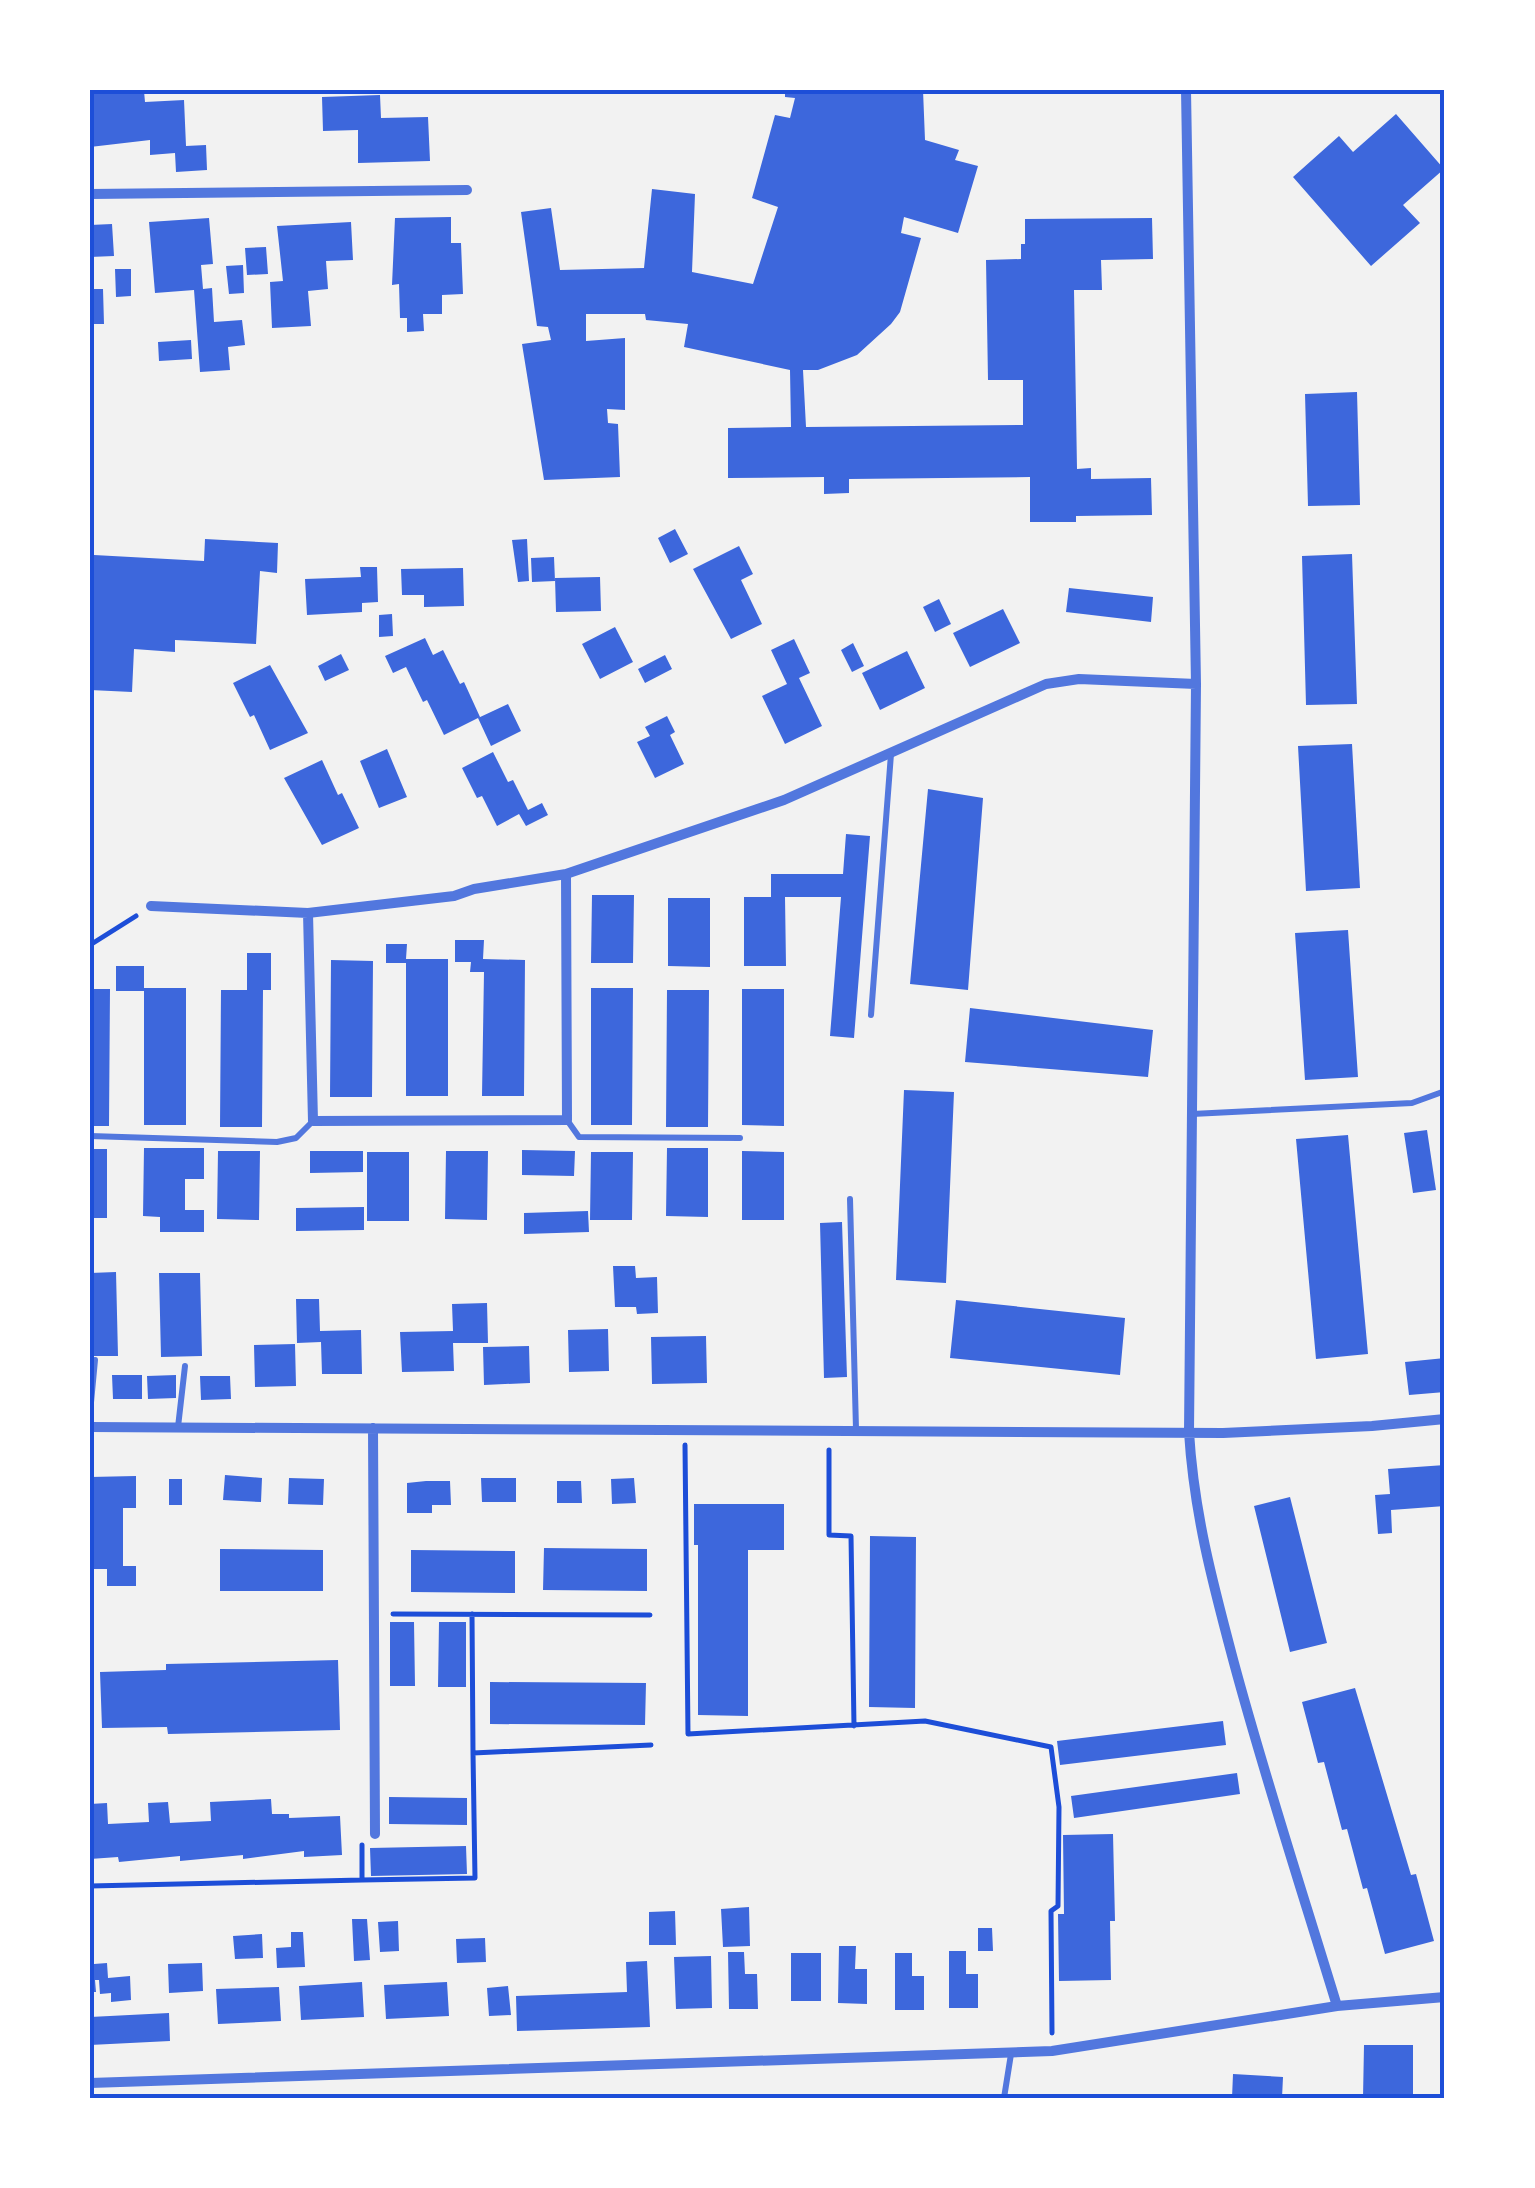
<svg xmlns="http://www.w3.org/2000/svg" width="1535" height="2188" viewBox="0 0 1535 2188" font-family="'Roboto Serif',serif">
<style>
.building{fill:#3d67dc}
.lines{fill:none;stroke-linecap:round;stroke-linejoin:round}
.path{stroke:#1d4ed8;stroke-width:5}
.service{stroke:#5277de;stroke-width:6}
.minor{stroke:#5277de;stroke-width:10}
.neatline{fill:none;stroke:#1d4ed8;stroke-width:4}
</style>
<rect width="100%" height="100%" fill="#f2f2f2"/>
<!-- building -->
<path class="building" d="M785,90H923L925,140L959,150L955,160L978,166L958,233L904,217L901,233L921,238L900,312L891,324L857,355L818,370H803L806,427L1023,425V380H988L986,260L1021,259V244H1025V219L1152,218L1153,259L1101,260L1102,290H1074L1077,469L1091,468V479L1151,478L1152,515L1076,516V522H1030V477L849,479V493L824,494V477L728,478V428L791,427L790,370L684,347L688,324L646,320L645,314H586V341L625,338V410L607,409L608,423L618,424L620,477L544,480L522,344L551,340L548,327L537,326L521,212L551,208L560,270L644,268L652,189L695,194L692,272L753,284L778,207L752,198L775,115L790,118L795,98L785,97Z
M144,91L145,102L184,100L186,146L206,145L207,170L176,172L175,153L150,155V140L90,147V94Z
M380,95L381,118L428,117L430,161L358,163V130L323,131L322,97Z
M1396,114L1444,169L1403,205L1420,223L1371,266L1293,177L1339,136L1353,152Z
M451,217V243H461L463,294L442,295V314H423L424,331L407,332V318H400L399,284L392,285L395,218Z
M209,218L213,264L201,265L203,289L212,288L214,322L242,320L245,345L228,347L230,370L200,372L194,290L155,293L149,222Z
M351,222L353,260L326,261L328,289L308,291L311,326L272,328L270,282L283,281L277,226Z
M112,224L114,256L90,257V225Z
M266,247L268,274L247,275L245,248Z
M243,265L244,293L229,294L226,266Z
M115,269H131V296L116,297Z
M90,289H103L104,324H90Z
M191,340L192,359L159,361L158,342Z
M1357,392L1360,505L1308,506L1305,394Z
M675,529L688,554L670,563L658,538Z
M205,539L278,543L277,573L260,571L256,644L175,640V652L134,649L132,692L90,690L94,555L204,561Z
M527,539L529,581L518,582L512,540Z
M739,546L753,574L741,580L762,624L731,639L693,569Z
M1352,554L1357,704L1306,705L1302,556Z
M554,557L555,581L532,582L531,558Z
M360,567H377L378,602L362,603V612L307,615L305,579L361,577Z
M463,568L464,606L424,607V595H402L401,569Z
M600,577L601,611L556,612L555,578Z
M1069,588L1153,597L1151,622L1066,612Z
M939,599L951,624L935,632L923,607Z
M1003,609L1020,643L970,667L953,633Z
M392,614L393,636L379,637V615Z
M615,627L633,662L600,679L582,644Z
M425,638L433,655L443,650L460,684L464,682L480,717L444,735L427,700L423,702L406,667L393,673L385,656Z
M794,639L810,673L799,678L822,726L785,744L762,696L787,684L771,650Z
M853,643L864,666L852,672L841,650Z
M907,651L925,688L880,710L862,673Z
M341,654L349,670L325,681L318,666Z
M665,655L672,669L645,683L638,669Z
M270,665L308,733L270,750L254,715L250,717L233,683Z
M508,704L521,731L491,746L478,718Z
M667,716L675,732L670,735L684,764L655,778L637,742L650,736L645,727Z
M1352,744L1360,888L1306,891L1298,746Z
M387,749L407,797L379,808L360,761Z
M493,752L508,782L513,780L528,810L542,803L548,815L526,826L519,814L497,826L482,796L477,798L462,768Z
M322,760L338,795L342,793L359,828L322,845L284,778Z
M928,789L983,798L968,990L910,984Z
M846,834L870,836L854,1038L830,1036L841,897H785L786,966H744V897H771V874H843Z
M592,895H634L633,963H591Z
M668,898H710V967L668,966Z
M1348,930L1358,1077L1305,1080L1295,933Z
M455,940H484L483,959L525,960L524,1096H482L484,972H470L471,962H455Z
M386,944H407L406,959H448V1096H406V963H386Z
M247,953H271V990H263L262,1127H220L221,990H247Z
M331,960L373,961L372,1097H330Z
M116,966H144V988H186V1125H144V991H116Z
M591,988H633L632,1125H591Z
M90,989H110L109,1126H90Z
M742,989H784V1126L742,1125Z
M667,990H709L708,1127H666Z
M970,1008L1153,1030L1148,1077L965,1062Z
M904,1090L954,1092L946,1283L896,1280Z
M1427,1130L1436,1190L1413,1193L1404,1133Z
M1348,1135L1368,1354L1316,1359L1296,1139Z
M144,1148H204V1179H185V1210H204V1232H160V1217L143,1216Z
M667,1148H708V1217L666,1216Z
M90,1149H107V1218H90Z
M522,1150L575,1151L574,1176L522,1175Z
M218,1151H260L259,1220L217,1219Z
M310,1151H363V1172L310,1173Z
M446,1151H488L487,1220L445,1219Z
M742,1151L784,1152V1220H742Z
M367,1152H409V1221H367Z
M591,1152H633L632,1220H590Z
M364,1207V1230L296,1231V1208Z
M588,1211L589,1232L524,1234V1213Z
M842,1222L847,1377L824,1378L820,1223Z
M613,1266H635L636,1278L657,1277L658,1313L637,1314L636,1307H615Z
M116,1272L118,1356H90V1273Z
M159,1273H200L202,1356L161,1357Z
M296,1299H319L320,1331L361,1330L362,1374H322L321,1342L297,1343Z
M956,1300L1125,1318L1120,1375L950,1358Z
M487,1303L488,1343H453L454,1371L402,1372L400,1332L453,1331L452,1304Z
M608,1329L609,1371L569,1372L568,1330Z
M706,1336L707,1383L652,1384L651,1337Z
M295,1344L296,1386L255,1387L254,1345Z
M529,1346L530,1383L484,1385L483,1347Z
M1445,1358V1392L1409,1395L1405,1362Z
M112,1375H142V1399H113Z
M176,1375V1398L148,1399L147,1376Z
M200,1376H230L231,1399L201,1400Z
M1445,1465V1506L1391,1510L1392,1533L1378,1534L1375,1495L1390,1494L1388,1469Z
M225,1475L262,1478L261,1502L223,1500Z
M136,1476V1508H123V1566H136V1586H107V1569H90V1477Z
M289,1478L324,1479L323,1505L288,1504Z
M481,1478H516V1502H482Z
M634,1478L636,1503L612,1504L611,1479Z
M169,1479H182V1505H169Z
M426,1481H450L451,1505H432V1513H407V1483Z
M557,1481H581L582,1503H557Z
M1290,1497L1327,1643L1290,1652L1254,1506Z
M694,1504H784V1550H748V1716L698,1715V1545H694Z
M870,1536L916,1537L915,1708L869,1707Z
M544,1548L647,1549V1591L543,1590Z
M220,1549L323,1550V1591H220Z
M411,1550L515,1551V1593L411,1592Z
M390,1622H414L415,1686H390Z
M439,1622H466V1687H438Z
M338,1660L340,1730L168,1734L167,1727L102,1728L100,1672L166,1670V1664Z
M490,1682L646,1683L645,1725L490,1724Z
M1355,1688L1411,1875L1416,1874L1434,1941L1385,1954L1367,1888L1363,1889L1347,1829L1342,1830L1324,1762L1318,1763L1302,1702Z
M1223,1721L1226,1745L1060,1765L1057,1741Z
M1237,1773L1240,1794L1074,1818L1071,1796Z
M389,1797L467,1798V1825L389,1824Z
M271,1799L272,1814H289V1818L340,1816L342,1855L304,1857V1851L243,1859V1855L180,1861V1856L119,1862L118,1857L90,1859V1804L107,1803L108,1824L149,1822L148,1803L168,1802L170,1823L211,1821L210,1802Z
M1113,1834L1115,1921H1110L1111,1980L1059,1981L1058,1914H1064L1063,1835Z
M466,1846L467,1874L371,1876L370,1848Z
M749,1907L750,1946L723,1947L721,1909Z
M675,1911L676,1945H649V1912Z
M352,1919H367L370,1960L354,1961Z
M398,1921L399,1951L380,1952L378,1922Z
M978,1928H992L993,1951H978Z
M291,1932H303L305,1967L277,1968L276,1948L291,1947Z
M262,1934L263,1958L235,1959L233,1936Z
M485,1938L486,1962L457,1963L456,1939Z
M839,1946H856L855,1969H867V2004L838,2003Z
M90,1951H93L94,1964L107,1963L108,1978L130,1976L131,2000L111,2002V1993L100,1994L99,1980H95L96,1992H90Z
M949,1951H966V1974H978V2008H949Z
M728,1952H744L745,1974H757L758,2009H729Z
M791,1953H821V2001H791Z
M895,1953H912V1976H924V2010H895Z
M711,1956L712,2008L676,2009L674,1957Z
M647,1961L650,2027L517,2031L516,1996L627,1992L626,1962Z
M202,1963L203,1991L169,1993L168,1964Z
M362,1982L364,2017L301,2020L299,1986Z
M447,1982L449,2016L386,2019L384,1985Z
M508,1986L511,2015L489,2016L487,1988Z
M279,1987L281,2021L218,2024L216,1989Z
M169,2013L170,2041L90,2045V2017Z
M1364,2045H1413V2098H1363Z
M1233,2074L1283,2077L1282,2098H1232Z"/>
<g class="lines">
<!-- path -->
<path class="path" d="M90,945L136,916
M685,1445L688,1734L925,1721L1051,1747L1059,1807L1058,1906L1051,1911L1052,2033
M829,1450V1535L851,1536L854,1726
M393,1614L650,1615
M472,1614L473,1753
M362,1880L475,1878L473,1753L651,1745
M90,1886L362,1880V1845"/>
<!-- service -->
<path class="service" d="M871,1015L891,754
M1192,1114L1412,1103L1445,1091
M567,1120L579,1137L740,1138
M90,1136L277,1142L296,1138L313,1121
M850,1199L856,1429
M90,1413L95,1360
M178,1427L185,1366
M1004,2098L1011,2054"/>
<!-- minor -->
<path class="minor" d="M1186,90L1196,684L1189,1432C1194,1514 1213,1584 1234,1663C1265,1778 1302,1891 1337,2006
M90,194L467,190
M151,906L308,913L454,896L474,889L566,874L784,800L1046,684L1079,679L1196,684
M308,913L313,1121L567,1120L566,874
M90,1427L1223,1433L1372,1426L1445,1419
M373,1428L375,1834
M90,2083L1052,2051L1337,2006L1445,1997"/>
</g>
<!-- border -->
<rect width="1535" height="2188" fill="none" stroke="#ffffff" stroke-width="185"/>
<rect x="92" y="92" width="1350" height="2004" class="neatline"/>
</svg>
